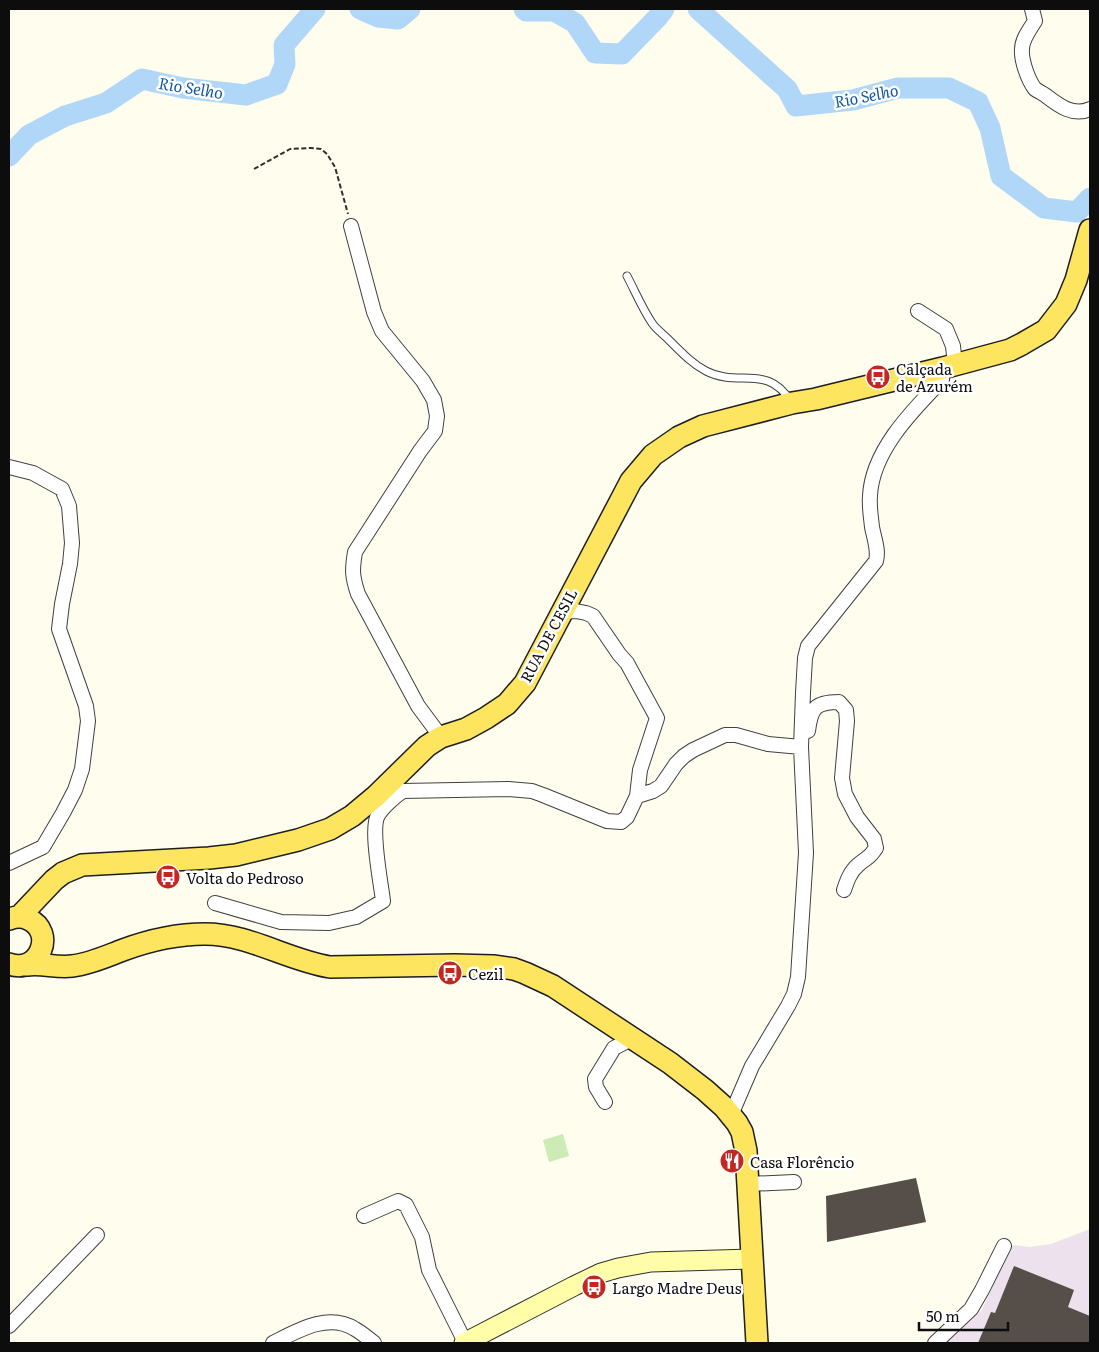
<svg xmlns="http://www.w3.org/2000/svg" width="1099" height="1352" viewBox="0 0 1099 1352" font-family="Literata,serif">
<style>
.industrial{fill:#ece1ec}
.green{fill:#ccebb5}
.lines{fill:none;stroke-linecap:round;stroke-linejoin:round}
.river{stroke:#b0d7f8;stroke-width:21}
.building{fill:#564f49}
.lane-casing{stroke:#404040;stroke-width:9}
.street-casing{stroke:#404040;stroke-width:16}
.secondary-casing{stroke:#2f2f2f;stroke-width:21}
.primary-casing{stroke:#1e1e1e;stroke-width:24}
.path{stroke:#2f2f2f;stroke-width:2;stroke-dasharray:5 2.5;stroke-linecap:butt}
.lane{stroke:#fff;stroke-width:7}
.street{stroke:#fff;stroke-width:14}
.secondary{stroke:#fffda8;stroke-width:19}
.primary{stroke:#fde55f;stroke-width:21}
.labels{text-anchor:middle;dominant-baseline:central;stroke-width:5;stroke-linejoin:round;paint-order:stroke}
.poi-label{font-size:15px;fill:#0d0d0d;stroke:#fff;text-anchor:start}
.street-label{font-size:15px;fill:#0d0d0d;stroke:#fff}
.water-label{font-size:16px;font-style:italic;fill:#1257a3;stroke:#fff}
</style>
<rect width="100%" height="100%" fill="#fffded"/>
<!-- industrial -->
<path class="industrial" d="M1090,1229V1343H946L982,1310L1007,1253L1013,1245L1030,1247L1051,1244Z"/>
<!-- green -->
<path class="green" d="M563,1134L569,1156L549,1162L543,1140Z"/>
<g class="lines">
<!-- river -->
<path class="river" d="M360,9L378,17L398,19L410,9
M524,9L526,11H554L575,23L595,53L622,54L657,18L664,9
M698,9L787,89L796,106L853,100L898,88H949L978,102L990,128L1001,176L1044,208L1077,212L1090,198
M9,156L29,135L65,116L106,103L142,79L183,88L246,95L277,84L285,64L284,45L315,9"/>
</g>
<!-- building -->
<path class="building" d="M916,1178L926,1222L827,1242L826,1196Z
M1014,1266L1074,1290L1068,1307L1090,1316V1343H978L991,1312L995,1313Z"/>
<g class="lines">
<defs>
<path id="lane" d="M627,276C635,291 642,308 652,323C656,329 663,334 668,339C680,351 691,363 706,371C738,388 768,363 791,402"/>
<path id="street" d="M1032,9L1035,21C1030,29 1022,39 1022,49C1021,60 1028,80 1035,89C1038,91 1042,93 1045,95C1058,105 1073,117 1090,109
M351,226L374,312L382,331L423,381L434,400L437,416L435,431L420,451L355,552C352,570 352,576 358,594L418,706L441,737
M918,311L946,329L953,346L955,365
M9,467L33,473L62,489L69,506L72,543L70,564L62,604L59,629L86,706L88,721L82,769L75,790L63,813L43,847L9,863
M808,731C811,708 815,702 839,702L846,710L847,721L842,778L845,794L857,817L874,839L876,848C869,859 867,857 858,865C850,872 847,881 844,890
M637,796L653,791L661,786L676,764L684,756L693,750L725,735H736L768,744L801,747
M215,903L281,922L329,923L356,917L383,901C381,883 370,829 378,815C383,807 395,796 403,791L508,789L532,791L543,795L607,821L621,822L627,817L637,796L640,770L657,718L627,663L619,654L593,616L586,613L576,611L562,612
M605,1102L596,1087L595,1079L614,1048L633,1038
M731,1115L752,1066L788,1006L794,994L798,977L806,853L801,747L803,693L805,658L808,646L876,561C879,550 874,538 872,527C871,517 869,506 870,496C872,451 912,411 942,380L943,368
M748,1184L794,1182
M364,1216L398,1201L406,1205L422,1237L429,1270L465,1342
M9,1326L97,1235
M273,1343C297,1331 328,1312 355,1329C362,1333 368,1338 374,1343
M935,1343L971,1309L982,1290L1004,1246"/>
<path id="secondary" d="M464,1343L574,1286L601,1273L618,1268L651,1262L751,1259"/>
<path id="primary" d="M19,917L54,880L63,873L82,865L209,858L236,855L298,840L330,829L352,816L376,796L427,746L441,737L466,729L486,718L507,704L525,683L631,481L653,455L679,437L703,426L792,403L816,399L943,368L1010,350L1022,344L1046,330L1066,304L1076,280L1090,230
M9,919C15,917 22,916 28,919C57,932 39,975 9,964
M27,965C42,963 57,968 72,966C90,964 107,956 123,950C150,940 177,934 205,934C249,934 287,960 330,967L455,965L493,966L514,969L525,973L553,986L670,1063L705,1090L724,1107L737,1123L742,1132L746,1151L757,1343"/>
</defs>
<!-- lane casing -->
<use href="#lane" class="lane-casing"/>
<!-- street casing -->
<use href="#street" class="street-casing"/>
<!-- secondary casing -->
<use href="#secondary" class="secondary-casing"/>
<!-- primary casing -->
<use href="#primary" class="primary-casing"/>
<!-- path -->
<path class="path" d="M254,169L290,149L311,148L321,149L327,154L335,167L348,214"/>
<!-- lane -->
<use href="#lane" class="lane"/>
<!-- street -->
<use href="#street" class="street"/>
<!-- secondary -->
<use href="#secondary" class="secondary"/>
<!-- primary -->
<use href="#primary" class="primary"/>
</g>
<!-- icons -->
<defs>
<symbol id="bus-disc" viewBox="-11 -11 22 22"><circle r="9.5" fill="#c22720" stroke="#fff"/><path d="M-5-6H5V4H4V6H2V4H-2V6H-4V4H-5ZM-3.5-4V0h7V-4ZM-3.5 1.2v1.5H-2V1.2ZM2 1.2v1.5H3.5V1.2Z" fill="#fff"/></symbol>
<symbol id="restaurant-disc" viewBox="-11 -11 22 22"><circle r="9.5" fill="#c22720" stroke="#fff"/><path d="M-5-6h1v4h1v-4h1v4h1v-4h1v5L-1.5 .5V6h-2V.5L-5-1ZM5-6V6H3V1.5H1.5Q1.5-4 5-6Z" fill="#fff"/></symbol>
</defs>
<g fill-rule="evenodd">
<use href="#bus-disc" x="864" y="363" width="28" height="28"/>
<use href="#bus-disc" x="154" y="863" width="28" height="28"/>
<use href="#bus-disc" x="436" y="959" width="28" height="28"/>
<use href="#restaurant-disc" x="718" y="1147" width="28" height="28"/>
<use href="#bus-disc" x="580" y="1273" width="28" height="28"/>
</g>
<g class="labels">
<!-- poi labels -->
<g class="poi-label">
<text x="896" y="368">Calçada<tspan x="896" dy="17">de Azurém</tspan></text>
<text x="186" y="877">Volta do Pedroso</text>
<text x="468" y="973">Cezil</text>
<text x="750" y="1161">Casa Florêncio</text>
<text x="612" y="1287">Largo Madre Deus</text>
</g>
<!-- street labels -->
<g class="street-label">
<text transform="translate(548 635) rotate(-62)">RUA DE CESIL</text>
</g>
<!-- water labels -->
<g class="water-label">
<text transform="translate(191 87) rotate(9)">Rio Selho</text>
<text transform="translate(866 95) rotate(-11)">Rio Selho</text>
</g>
</g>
<!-- border -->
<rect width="1099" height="1352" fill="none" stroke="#0d0d0d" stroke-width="20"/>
<!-- scale -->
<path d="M919 1322v8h89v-8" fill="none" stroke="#0d0d0d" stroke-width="2.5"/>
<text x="926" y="1322" font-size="15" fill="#0d0d0d" stroke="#ffffff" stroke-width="4" paint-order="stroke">50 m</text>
</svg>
